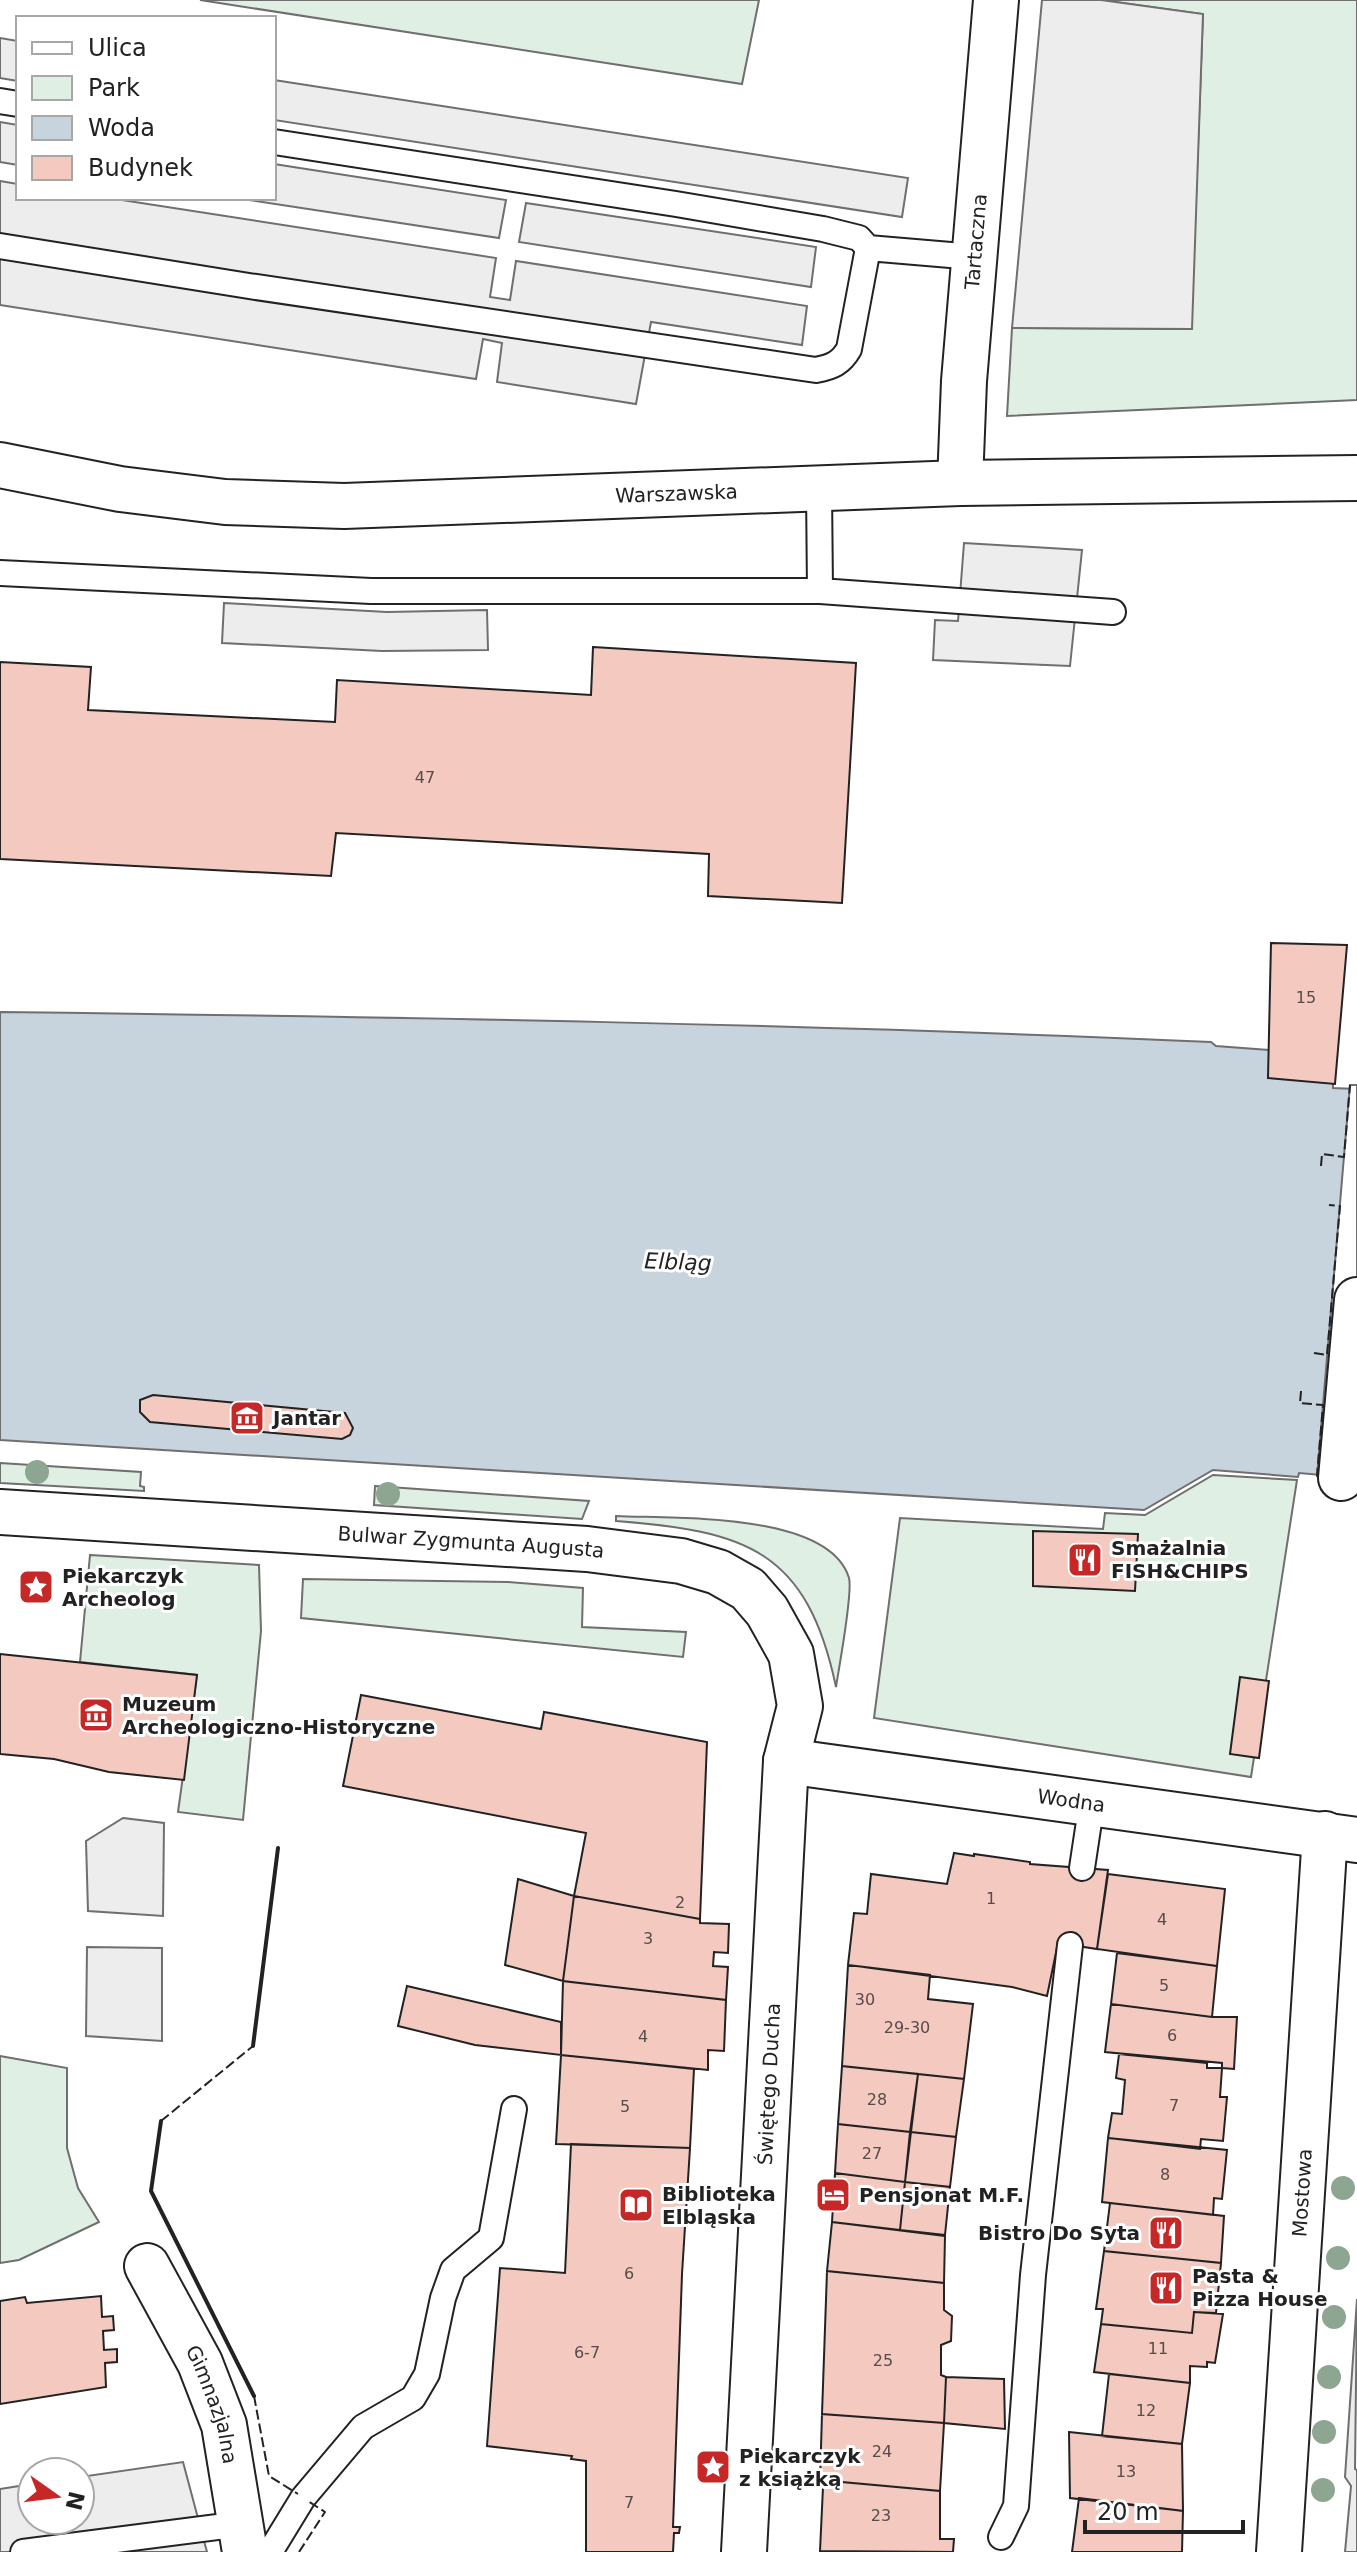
<svg xmlns="http://www.w3.org/2000/svg" width="1357" height="2552" viewBox="0 0 1357 2552" font-family="'DejaVu Sans',sans-serif">
<style>
.green{fill:#e0efe3;stroke:#6f6f6f;stroke-width:2}
.parking{fill:#ededed;stroke:#6f6f6f;stroke-width:2}
.water{fill:#c7d3dd;stroke:#6f6f6f;stroke-width:2}
.pier{fill:#fff;stroke:#6f6f6f;stroke-width:2}
.building{fill:#f3c9c0;stroke:#222;stroke-width:2}
.lines{fill:none;stroke-linecap:round;stroke-linejoin:round}
.lane-casing{stroke:#222;stroke-width:28}
.street-casing{stroke:#222;stroke-width:48}
.secondary-casing{stroke:#222;stroke-width:48}
.lane{stroke:#fff;stroke-width:24}
.street{stroke:#fff;stroke-width:44}
.secondary{stroke:#fff;stroke-width:44}
.fence{stroke:#222;stroke-width:2;stroke-dasharray:10 4;stroke-linecap:butt}
.wall{stroke:#222;stroke-width:4}
.tree{fill:#8da692}
.labels{text-anchor:middle;dominant-baseline:central;stroke-width:6;stroke-linejoin:round;paint-order:stroke}
.number-label{font-size:16px;fill:#564c4a}
.street-label{font-size:20px;fill:#222;stroke:#fff}
.poi-label{font-size:20px;font-weight:bold;fill:#222;stroke:#fff;text-anchor:start}
.water-label{font-size:22px;font-style:italic;fill:#222;stroke:#fff}
</style>
<rect width="100%" height="100%" fill="#fff"/>
<!-- green -->
<path class="green" d="M200,0H759L742,84Z
M1101,0H1357V400L1007,416L1012,328L1191,329L1203,14Z
M0,1463L141,1472L140,1486L144,1487V1491L0,1483Z
M1213,1475L1297,1480L1251,1777L874,1718L900,1518L1103,1529L1105,1513L1145,1515Z
M375,1486L589,1501L582,1519L374,1505Z
M616,1516C672,1519 829,1511 849,1578C853,1593 839,1667 836,1687C807,1549 745,1531 616,1521Z
M90,1555L259,1565L261,1631L243,1820L178,1812L197,1675L80,1662Z
M303,1579L508,1582L583,1588L582,1627L686,1632L683,1657L301,1618Z
M0,2056L67,2068V2148L78,2188L99,2222L19,2260L0,2263Z"/>
<!-- parking -->
<path class="parking" d="M1042,0H1101L1203,14L1192,329L1012,328Z
M0,38L18,41V81L0,78Z
M274,80L908,178L902,217L274,120Z
M0,122L18,125V165L0,162Z
M274,164L506,200L499,238L236,198H274Z
M0,181L18,184V198H109L496,258L490,297L510,300L516,261L807,306L802,345L651,322L636,404L497,382L502,343L483,339L476,379L0,305Z
M526,203L816,247L811,287L519,242Z
M964,543L1082,550L1070,666L933,660L935,620L958,621Z
M224,603L387,612L487,610L488,650L382,651L222,643Z
M123,1818L164,1823L163,1916L88,1911L86,1841Z
M87,1947L162,1948V2041L86,2036Z
M1357,2299L1355,2469L1357,2470V2552H1345L1351,2486L1345,2477Z
M183,2462L207,2552H0V2489L32,2484V2520H80V2477Z"/>
<!-- water -->
<path class="water" d="M0,1012C404,1017 808,1024 1211,1042L1216,1046L1269,1050L1333,1083V1088L1357,1089V1478L1299,1473L1298,1477L1213,1470L1144,1510L0,1440Z"/>
<!-- pier -->
<path class="pier" d="M1350,1085H1357V1480L1317,1476Z"/>
<!-- building -->
<path class="building" d="M593,647L856,663L842,903L708,896L709,854L336,833L331,876L0,859V662L91,667L88,710L335,722L337,680L591,695Z
M1271,943L1347,945L1335,1084L1268,1078Z
M153,1395L345,1413L353,1428L350,1435L342,1439L150,1422L140,1412V1400Z
M1033,1531L1138,1534L1135,1591L1033,1586Z
M0,1654L197,1675L184,1780L109,1772L54,1759L0,1754Z
M1240,1677L1269,1681L1259,1758L1230,1754Z
M361,1695L541,1729L544,1712L707,1742L700,1919L574,1896L586,1833L343,1786Z
M954,1853L974,1856V1854L1030,1862V1864L1108,1870L1097,1949L1058,1943L1047,1996L1012,1987L848,1965L854,1913L867,1914L871,1874L947,1884Z
M1108,1874L1225,1889L1217,1966L1097,1949Z
M518,1879L574,1896L563,1981L505,1965Z
M574,1896L700,1919V1923L729,1924L728,1953L714,1952L713,1966L728,1967L726,2000L563,1981Z
M1117,1953L1217,1966L1212,2017L1111,2004Z
M848,1965L930,1975L928,1999L973,2004L964,2079L842,2066Z
M563,1981L726,2000L724,2051L708,2050V2070L561,2055Z
M407,1986L561,2022V2055L475,2045L398,2026Z
M1111,2004L1212,2017H1237L1234,2069L1222,2068V2063L1105,2052Z
M1119,2054L1207,2063V2068H1222L1220,2097H1227L1223,2141L1201,2139L1200,2149L1108,2138L1112,2113L1122,2114L1125,2080L1116,2078Z
M561,2055L694,2069L690,2148L556,2144Z
M842,2066L918,2074L910,2132L838,2124Z
M918,2074L964,2079L956,2137L911,2132Z
M838,2124L910,2132L905,2182L835,2173Z
M911,2132L956,2137L950,2187L905,2182Z
M1108,2138L1227,2150L1222,2199L1214,2198L1213,2215L1102,2202Z
M571,2144L690,2148L682,2274L673,2527H680L679,2533H674L673,2552H586V2461L571,2459L572,2456L487,2446L500,2268L565,2273Z
M835,2173L905,2182L900,2230L832,2222Z
M905,2182L950,2187L945,2235L900,2230Z
M1110,2203L1224,2216L1221,2263L1104,2251Z
M832,2222L945,2236L944,2283L827,2271Z
M1104,2251L1221,2263L1216,2313L1194,2312L1192,2333L1101,2324L1103,2309H1096Z
M827,2271L944,2283V2310L952,2316L951,2341L941,2345V2375L946,2377L944,2423L822,2414Z
M101,2296L102,2317L113,2316L114,2330L103,2331L104,2350L117,2349V2362L105,2363L106,2387L0,2404V2301L25,2297L27,2303Z
M1194,2312L1223,2314L1215,2363L1207,2362V2367L1190,2366V2383L1094,2372L1101,2324L1192,2333Z
M1109,2374L1190,2383L1182,2444L1102,2436Z
M946,2377L1004,2379L1005,2429L944,2423Z
M822,2414L944,2423L940,2491L820,2480Z
M1069,2432L1182,2444L1183,2511L1070,2498Z
M820,2480L940,2491V2539H954L953,2552L820,2551L823,2487Z
M1079,2498L1183,2511L1182,2552H1072Z"/>
<g class="lines">
<defs>
<path id="lane" d="M0,101L18,104
M274,142L676,204L823,229L859,238L868,248L974,257
M0,246L249,286L816,370C832,367 841,363 849,349L868,248
M819,489L820,591
M0,573L371,591H820L1113,612
M1082,1868L1092,1802
M1001,2537L1016,2506L1033,2275L1070,1945
M23,2552L241,2524
M270,2552L303,2498L363,2427L413,2398L427,2374L443,2298L453,2270L491,2238L514,2109"/>
<g id="street">
<path id="s1" d="M960,483L964,381L996,0"/>
<path d="M1341,1478L1357,1300"/>
<path id="s2" d="M0,1512L587,1549L681,1561L718,1572L748,1589L767,1611L791,1654L800,1706L786,1761L744,2552"/>
<path id="s3" d="M786,1761L1357,1840"/>
<path id="s4" d="M147,2266L200,2363L224,2425L245,2552"/>
<path id="s5" d="M1279,2552L1325,1834"/>
</g>
<g id="secondary">
<path id="s6" d="M0,465L120,489L225,502L344,506L960,483L1357,478"/>
</g>
</defs>
<!-- lane casing -->
<use href="#lane" class="lane-casing"/>
<!-- street casing -->
<use href="#street" class="street-casing"/>
<!-- secondary casing -->
<use href="#secondary" class="secondary-casing"/>
<!-- lane -->
<use href="#lane" class="lane"/>
<!-- street -->
<use href="#street" class="street"/>
<!-- secondary -->
<use href="#secondary" class="secondary"/>
<!-- fence -->
<path class="fence" d="M1321,1166L1322,1154L1344,1157L1350,1085
M1314,1353L1327,1355L1340,1206L1329,1205
M1301,1391L1300,1403L1323,1405L1317,1476
M161,2121L253,2046
M254,2396L269,2476L298,2494
M299,2552L325,2512L308,2501"/>
<!-- wall -->
<path class="wall" d="M253,2046L278,1848
M161,2121L151,2191L254,2396"/>
</g>
<!-- trees -->
<g class="tree">
<circle cx="37" cy="1472" r="12"/>
<circle cx="388" cy="1494" r="12"/>
<circle cx="1343" cy="2188" r="12"/>
<circle cx="1338" cy="2258" r="12"/>
<circle cx="1334" cy="2317" r="12"/>
<circle cx="1329" cy="2377" r="12"/>
<circle cx="1324" cy="2432" r="12"/>
<circle cx="1323" cy="2490" r="12"/>
</g>
<!-- icons -->
<defs>
<symbol id="museum-square" viewBox="-11 -11 22 22"><rect x="-9" y="-9" width="18" height="18" rx="4" fill="#c62828" stroke="#fff"/><path d="M0-6L6-3V-2H-6V-3ZM-5-1h2V3h-2ZM-1-1h2V3h-2ZM3-1h2V3H3ZM-6 4H6V6H-6Z" fill="#fff"/></symbol>
<symbol id="restaurant-square" viewBox="-11 -11 22 22"><rect x="-9" y="-9" width="18" height="18" rx="4" fill="#c62828" stroke="#fff"/><path d="M-5-6h1v4h1v-4h1v4h1v-4h1v5L-1.5 .5V6h-2V.5L-5-1ZM5-6V6H3V1.5H1.5Q1.5-4 5-6Z" fill="#fff"/></symbol>
<symbol id="sight-square" viewBox="-11 -11 22 22"><rect x="-9" y="-9" width="18" height="18" rx="4" fill="#c62828" stroke="#fff"/><path d="M0-6L1.8-2.2L6-1.7L2.9 1.2L3.7 5.4L0 3.3L-3.7 5.4L-2.9 1.2L-6-1.7L-1.8-2.2Z" fill="#fff"/></symbol>
<symbol id="hotel-square" viewBox="-11 -11 22 22"><rect x="-9" y="-9" width="18" height="18" rx="4" fill="#c62828" stroke="#fff"/><path d="M-6-4.5h1.5V1H6V5H4.5V3h-9V5H-6ZM-4 0a1.8 1.8 0 1 1 3.6 0ZM.5 0V-2.5h3Q6-2.5 6 0Z" fill="#fff"/></symbol>
<symbol id="library-square" viewBox="-11 -11 22 22"><rect x="-9" y="-9" width="18" height="18" rx="4" fill="#c62828" stroke="#fff"/><path d="M-6-4Q-3-5.5-.7-3.5V5Q-3 3-6 4ZM6-4Q3-5.5 .7-3.5V5Q3 3 6 4Z" fill="#fff"/></symbol>
</defs>
<g fill-rule="evenodd">
<use href="#museum-square" x="227" y="1398" width="40" height="40"/>
<use href="#restaurant-square" x="1065" y="1540" width="40" height="40"/>
<use href="#sight-square" x="16" y="1567" width="40" height="40"/>
<use href="#museum-square" x="76" y="1695" width="40" height="40"/>
<use href="#hotel-square" x="813" y="2175" width="40" height="40"/>
<use href="#library-square" x="616" y="2185" width="40" height="40"/>
<use href="#restaurant-square" x="1146" y="2213" width="40" height="40"/>
<use href="#restaurant-square" x="1146" y="2268" width="40" height="40"/>
<use href="#sight-square" x="693" y="2447" width="40" height="40"/>
</g>
<g class="labels">
<!-- number labels -->
<g class="number-label">
<text x="425" y="777">47</text>
<text x="1306" y="997">15</text>
<text x="991" y="1898">1</text>
<text x="680" y="1902">2</text>
<text x="1162" y="1919">4</text>
<text x="648" y="1938">3</text>
<text x="1164" y="1985">5</text>
<text x="865" y="1999">30</text>
<text x="907" y="2027">29-30</text>
<text x="1172" y="2035">6</text>
<text x="643" y="2036">4</text>
<text x="877" y="2099">28</text>
<text x="1174" y="2105">7</text>
<text x="625" y="2106">5</text>
<text x="872" y="2153">27</text>
<text x="1165" y="2174">8</text>
<text x="629" y="2273">6</text>
<text x="1158" y="2348">11</text>
<text x="587" y="2352">6-7</text>
<text x="883" y="2360">25</text>
<text x="1146" y="2410">12</text>
<text x="882" y="2451">24</text>
<text x="1126" y="2471">13</text>
<text x="629" y="2502">7</text>
<text x="881" y="2515">23</text>
</g>
<!-- street labels -->
<g class="street-label">
<text stroke="none"><textPath href="#s1" startOffset="242">Tartaczna</textPath></text>
<text stroke="none"><textPath href="#s6" startOffset="680">Warszawska</textPath></text>
<text stroke="none"><textPath href="#s2" startOffset="472">Bulwar Zygmunta Augusta</textPath></text>
<text stroke="none"><textPath href="#s3" startOffset="288">Wodna</textPath></text>
<text transform="translate(769 2084) rotate(-87)">Świętego Ducha</text>
<text stroke="none"><textPath href="#s5" startOffset="360">Mostowa</textPath></text>
<text stroke="none"><textPath href="#s4" startOffset="154">Gimnazjalna</textPath></text>
</g>
<!-- poi labels -->
<g class="poi-label">
<text x="273" y="1418">Jantar</text>
<text x="1111" y="1548">Smażalnia<tspan x="1111" dy="23">FISH&amp;CHIPS</tspan></text>
<text x="62" y="1576">Piekarczyk<tspan x="62" dy="23">Archeolog</tspan></text>
<text x="122" y="1704">Muzeum<tspan x="122" dy="23">Archeologiczno-Historyczne</tspan></text>
<text x="662" y="2194">Biblioteka<tspan x="662" dy="23">Elbląska</tspan></text>
<text x="859" y="2195">Pensjonat M.F.</text>
<text x="1140" y="2233" text-anchor="end">Bistro Do Syta</text>
<text x="1192" y="2276">Pasta &amp;<tspan x="1192" dy="23">Pizza House</tspan></text>
<text x="739" y="2456">Piekarczyk<tspan x="739" dy="23">z książką</tspan></text>
</g>
<!-- water labels -->
<g class="water-label">
<text transform="translate(678 1262) rotate(2)">Elbląg</text>
</g>
</g>
<!-- legend -->
<rect x="16" y="16" width="260" height="184" fill="#ffffff" stroke="#a7a7a7" stroke-width="2"/>
<rect x="32" y="42" width="40" height="12" fill="#ffffff" stroke="#a7a7a7" stroke-width="2"/>
<text x="88" y="56" font-size="24" fill="#222222">Ulica</text>
<rect x="32" y="76" width="40" height="24" fill="#e0efe3" stroke="#a7a7a7" stroke-width="2"/>
<text x="88" y="96" font-size="24" fill="#222222">Park</text>
<rect x="32" y="116" width="40" height="24" fill="#c7d3dd" stroke="#a7a7a7" stroke-width="2"/>
<text x="88" y="136" font-size="24" fill="#222222">Woda</text>
<rect x="32" y="156" width="40" height="24" fill="#f3c9c0" stroke="#a7a7a7" stroke-width="2"/>
<text x="88" y="176" font-size="24" fill="#222222">Budynek</text>
<!-- north arrow -->
<g transform="translate(56 2496) rotate(104)"><circle r="38" fill="#ffffff" stroke="#a7a7a7" stroke-width="2"/>
<path d="M0-6L14 30L0 20L-14 30Z" fill="#c62828"/>
<text y="-12" font-size="22" font-weight="bold" text-anchor="middle" fill="#222222">N</text>
</g>
<!-- scale -->
<path d="M1085 2520v12h158v-12" fill="none" stroke="#222222" stroke-width="4"/>
<text x="1097" y="2520" font-size="24" fill="#222222" stroke="#ffffff" stroke-width="6" paint-order="stroke">20 m</text>
</svg>
